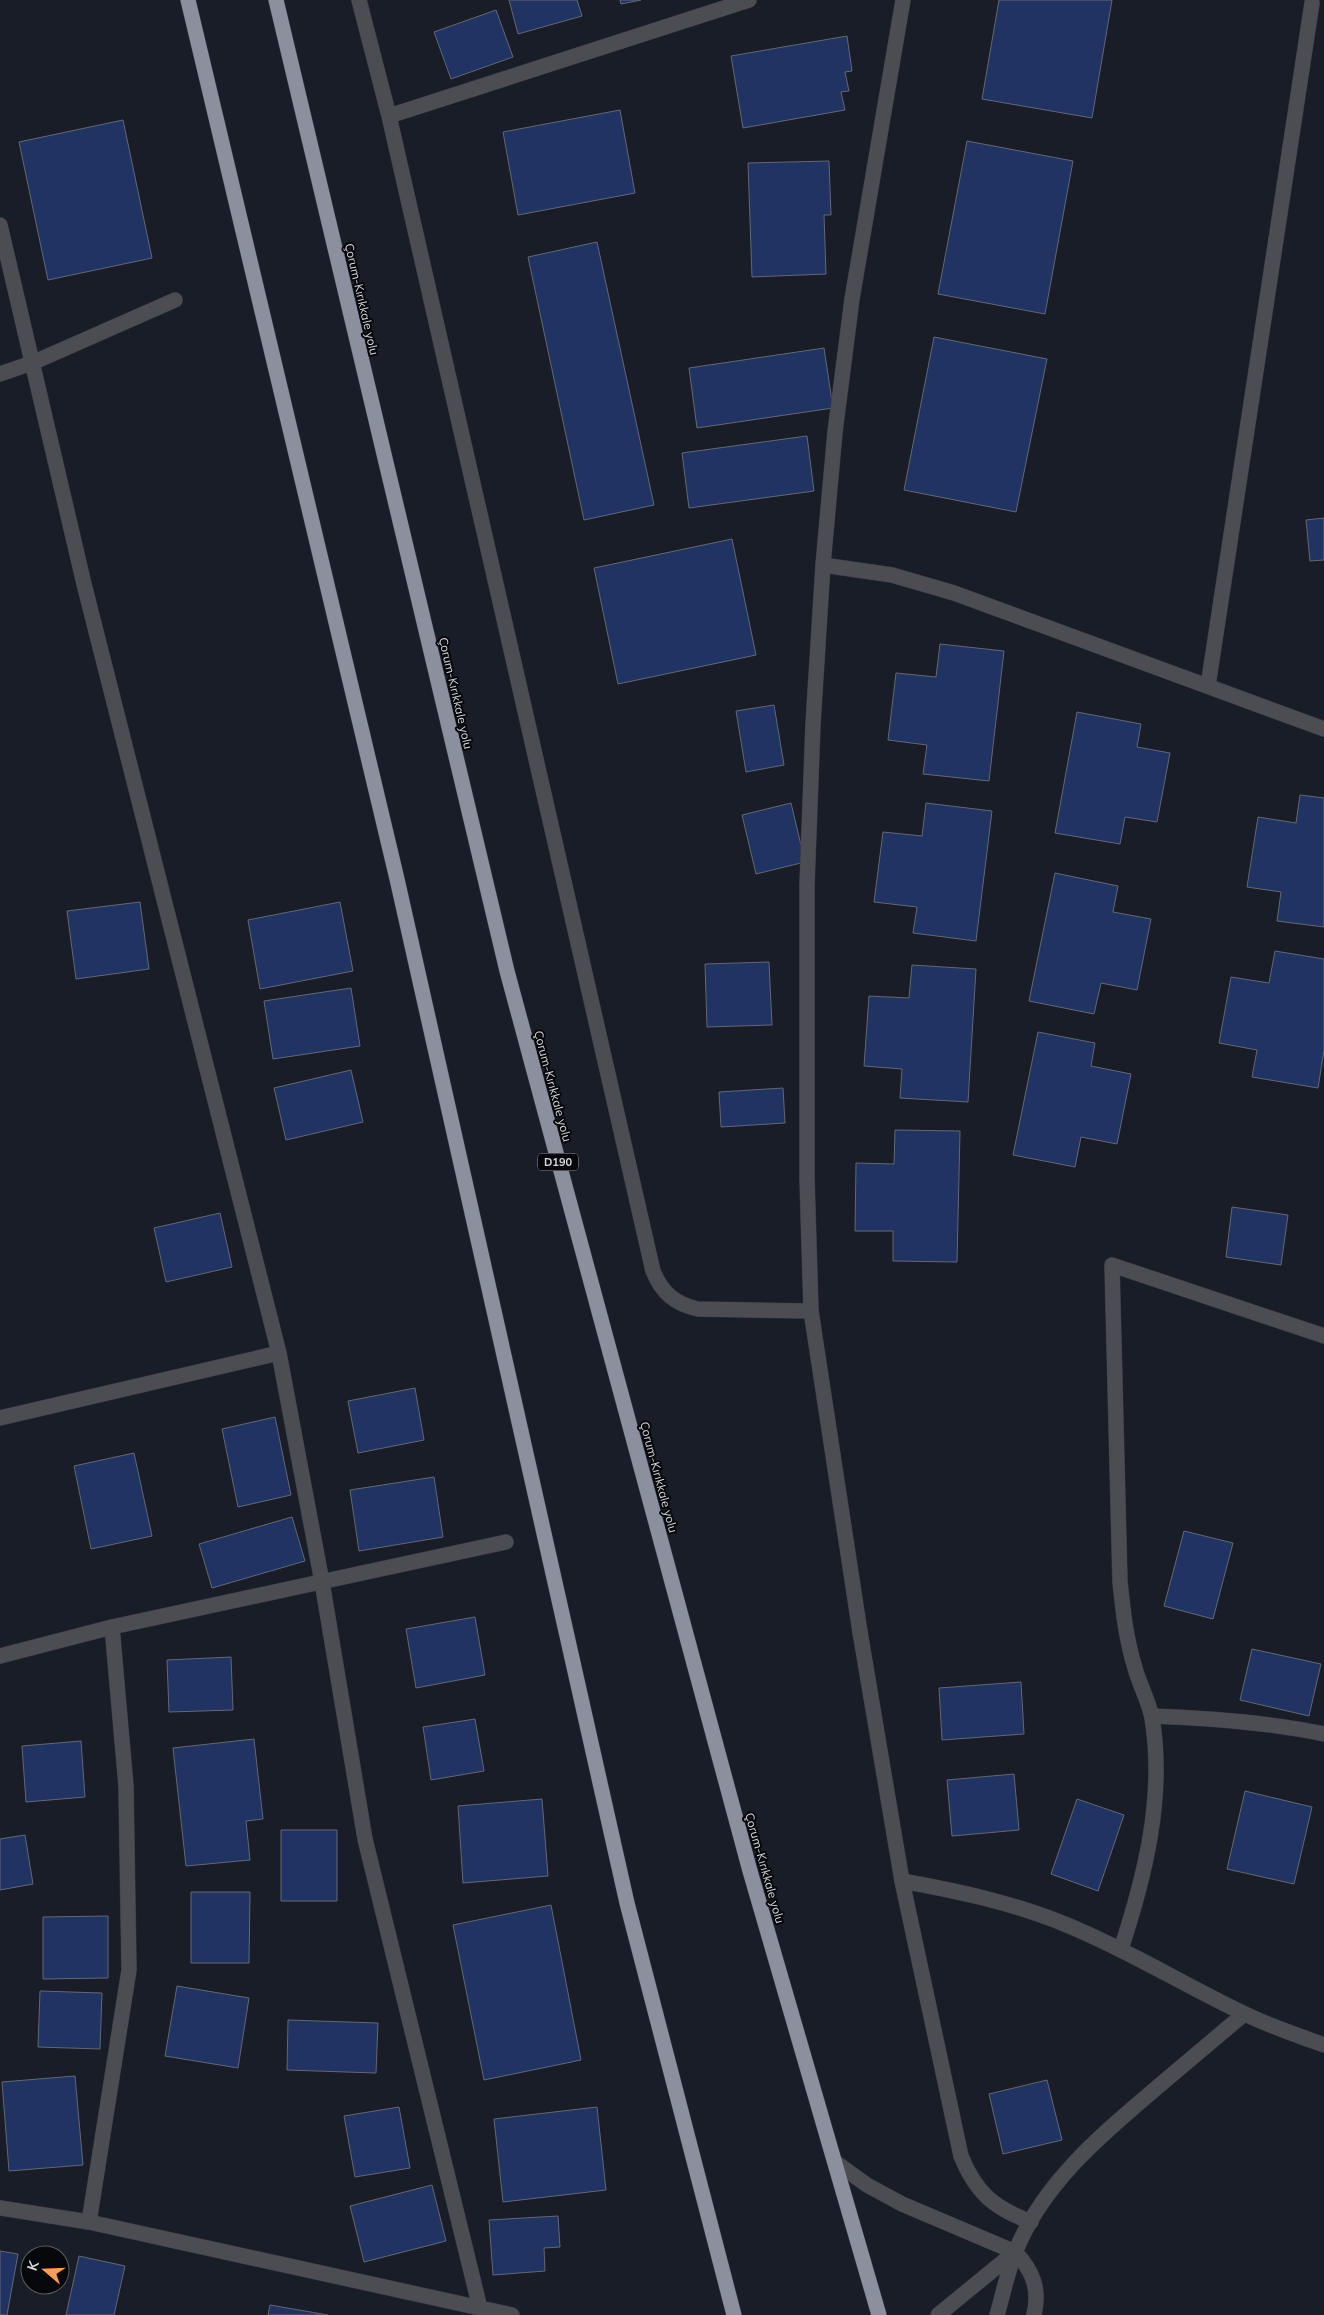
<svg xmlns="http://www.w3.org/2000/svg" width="1324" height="2315" viewBox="0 0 1324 2315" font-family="Mulish,sans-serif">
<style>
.building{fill:#203362;stroke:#626874}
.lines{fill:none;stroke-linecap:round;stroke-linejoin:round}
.minor-casing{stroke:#333741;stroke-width:16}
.highway-casing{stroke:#333741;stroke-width:16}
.minor{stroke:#4b4d52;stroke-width:15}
.highway{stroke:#8a909d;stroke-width:15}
.labels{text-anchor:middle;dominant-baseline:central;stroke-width:4;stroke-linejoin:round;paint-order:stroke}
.shield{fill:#06080b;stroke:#979a9f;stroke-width:1}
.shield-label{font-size:11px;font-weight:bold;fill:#d5d8de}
.street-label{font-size:12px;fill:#d5d8de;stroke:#06080b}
</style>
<rect width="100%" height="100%" fill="#191d27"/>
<!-- building -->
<path class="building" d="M509,0H577L582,16L518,34Z
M620,0H641L621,4Z
M999,0H1112L1092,118L982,99Z
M496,10L513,57L451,79L434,32Z
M847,36L852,71L845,72L849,91L841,92L845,110L743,128L731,56Z
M620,110L635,193L518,215L503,132Z
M123,120L152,258L48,280L19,142Z
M967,141L1073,161L1045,314L938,294Z
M829,161L831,215H824L826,274L752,277L748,163Z
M597,242L654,505L584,520L528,257Z
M934,337L1047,359L1016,512L904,490Z
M824,348L833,408L697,428L689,368Z
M807,436L814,491L689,508L682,453Z
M1324,518V560L1310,561L1306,520Z
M732,539L756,655L618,684L594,568Z
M940,644L1004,651L989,781L923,774L927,745L888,740L896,673L936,677Z
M774,705L784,765L746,772L736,711Z
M1077,712L1141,724L1137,747L1170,753L1157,822L1125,817L1120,844L1055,833Z
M1300,795L1324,798V927L1277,921L1281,892L1247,887L1258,817L1296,823Z
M791,803L805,862L756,874L742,815Z
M926,803L992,811L976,941L913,933L917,907L874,902L883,832L922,836Z
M1055,873L1118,886L1113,912L1151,919L1137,990L1101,983L1094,1014L1029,1001Z
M140,902L149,969L76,979L67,911Z
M340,902L353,971L260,989L248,920Z
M1275,951L1324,959V1050L1318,1088L1252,1077L1257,1050L1219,1043L1231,977L1269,983Z
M769,962L772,1025L707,1027L705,964Z
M912,965L976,969L968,1102L900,1098L902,1069L864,1066L869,996L909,998Z
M351,988L360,1046L273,1059L264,1001Z
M1038,1032L1095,1043L1091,1066L1131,1074L1117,1144L1081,1137L1075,1167L1013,1155Z
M351,1070L363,1122L286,1140L274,1088Z
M783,1088L785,1123L721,1127L719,1092Z
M895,1130L960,1131L957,1262L893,1261V1231H855L856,1163L894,1164Z
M1232,1207L1288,1215L1281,1265L1226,1257Z
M220,1213L232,1267L166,1282L154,1228Z
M415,1388L424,1440L358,1453L348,1401Z
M275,1417L291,1495L238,1507L222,1429Z
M134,1453L152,1536L91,1549L74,1466Z
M434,1477L443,1537L359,1551L350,1490Z
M292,1517L305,1561L212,1588L199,1544Z
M1184,1531L1233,1543L1213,1619L1164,1606Z
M475,1617L485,1675L416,1688L406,1629Z
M1252,1649L1321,1664L1309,1716L1240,1700Z
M231,1657L233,1710L169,1712L167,1660Z
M1021,1682L1024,1734L942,1740L939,1688Z
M475,1719L484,1771L431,1780L423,1727Z
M254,1739L263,1819L246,1821L250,1860L186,1866L173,1748Z
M81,1741L85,1797L26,1802L22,1746Z
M1014,1774L1019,1830L952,1836L947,1780Z
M1245,1791L1312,1807L1294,1884L1227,1869Z
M542,1799L548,1876L463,1883L458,1806Z
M1077,1799L1124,1815L1098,1891L1051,1874Z
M281,1830H337V1901H281Z
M25,1835L33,1884L0,1890V1839Z
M191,1892H250L249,1963H191Z
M551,1905L581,2060L484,2080L453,1925Z
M108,1916V1978L43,1979V1917Z
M177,1986L249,1998L238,2068L165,2056Z
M40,1991L102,1993L100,2049L38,2047Z
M288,2020L378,2023L376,2073L287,2070Z
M75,2076L83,2165L9,2171L2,2082Z
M1047,2080L1062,2140L1003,2154L989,2094Z
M399,2107L410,2168L355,2177L344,2116Z
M597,2107L606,2190L503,2202L494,2119Z
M432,2185L446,2241L364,2262L350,2206Z
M558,2216L560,2247L544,2248L545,2271L493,2275L489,2220Z
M0,2251L18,2254L7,2315H0Z
M79,2256L125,2266L114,2315H66Z
M270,2305L328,2315H268Z"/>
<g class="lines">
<defs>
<path id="minor" d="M359,0L389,116L653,1271C662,1293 675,1304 698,1309L811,1311
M903,0L852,299L835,432L823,565L813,724L807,885V1178L811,1311L860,1632L902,1881L961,2156C976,2193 994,2208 1031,2222
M389,116L749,0
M0,225L84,584L279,1353L322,1582L365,1839L480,2308
M0,374L32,363L175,300
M823,565L892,575L954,593L1324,729
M1208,686L1312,3
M0,1418L279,1353
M0,1656L112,1627L506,1542
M1152,1716C1210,1718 1267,1722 1324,1734
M902,1881C958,1891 1014,1903 1067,1925C1128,1950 1184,1985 1243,2013C1269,2026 1297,2035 1324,2045
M1121,1949C1145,1876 1165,1796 1152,1718C1149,1701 1139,1684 1135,1668C1126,1639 1123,1611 1120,1582L1112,1265L1324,1336
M835,2162L867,2185L902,2204L1015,2252C1033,2271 1040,2289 1034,2315
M0,2208L89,2222L512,2315
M89,2222L129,1970L126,1786L112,1627
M938,2315L1015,2252
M997,2315C1003,2295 1007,2273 1015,2253C1041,2185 1100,2136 1154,2090C1184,2065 1214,2039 1244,2014"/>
<path id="highway" d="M188,0L397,879L627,1903L734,2315
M276,0L507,971L750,1871L879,2315"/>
</defs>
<!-- minor casing -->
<use href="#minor" class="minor-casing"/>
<!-- highway casing -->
<use href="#highway" class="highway-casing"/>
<!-- minor -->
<use href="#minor" class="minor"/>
<!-- highway -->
<use href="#highway" class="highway"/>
</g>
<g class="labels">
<!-- shield labels -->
<rect class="shield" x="538" y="1153.5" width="40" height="17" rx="4"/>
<g class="shield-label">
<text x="558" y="1162">D190</text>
</g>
<!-- street labels -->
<g class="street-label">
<text transform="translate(362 299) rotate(77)">Çorum-Kırıkkale yolu</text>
<text transform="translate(456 693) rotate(77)">Çorum-Kırıkkale yolu</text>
<text transform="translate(553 1086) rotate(75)">Çorum-Kırıkkale yolu</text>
<text transform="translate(659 1477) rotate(75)">Çorum-Kırıkkale yolu</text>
<text transform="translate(765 1868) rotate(74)">Çorum-Kırıkkale yolu</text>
</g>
</g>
<!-- north arrow -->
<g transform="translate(45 2270) rotate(289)"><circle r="24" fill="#06080b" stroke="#595b5f"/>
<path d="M0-4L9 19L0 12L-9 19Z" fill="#fd9c55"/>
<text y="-8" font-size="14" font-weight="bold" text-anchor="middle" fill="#d5d8de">K</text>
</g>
</svg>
